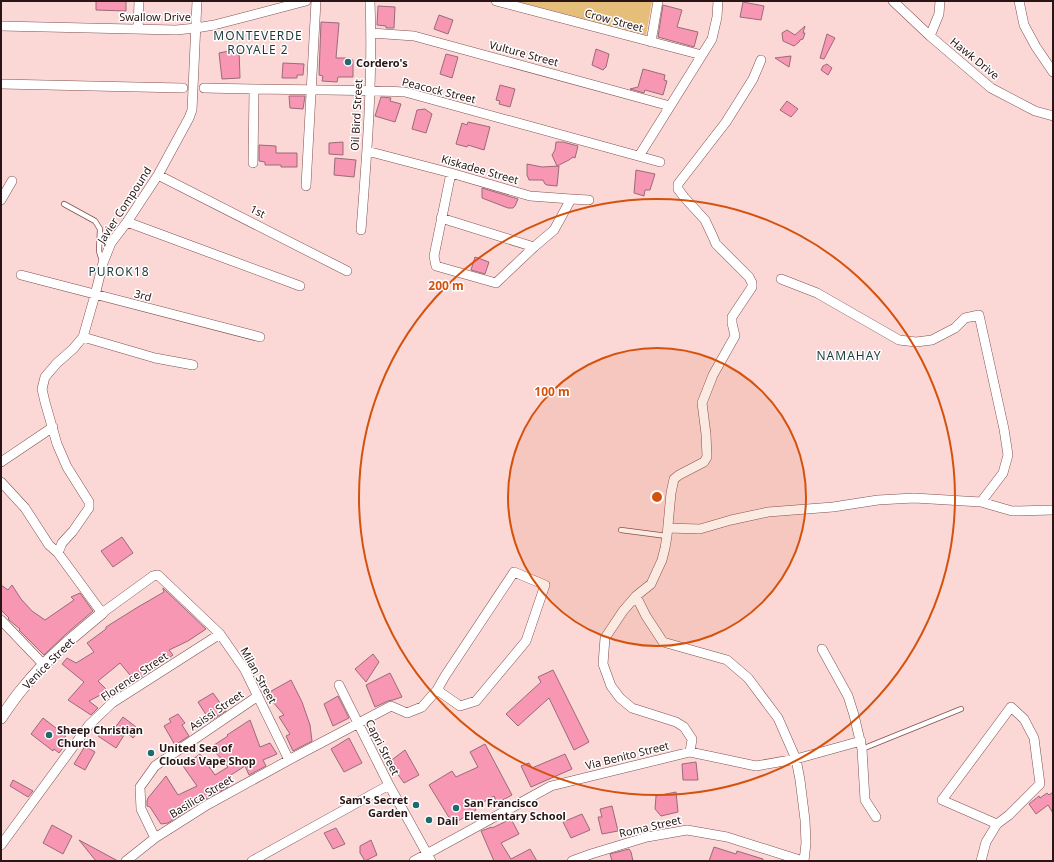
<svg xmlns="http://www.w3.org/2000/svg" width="1054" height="862" viewBox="0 0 1054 862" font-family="'Noto Sans',sans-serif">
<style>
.green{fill:#e5be7a}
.building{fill:#f797b4;stroke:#9b6a78}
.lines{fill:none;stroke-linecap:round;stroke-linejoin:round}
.service-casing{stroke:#815050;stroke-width:6}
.minor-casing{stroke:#815050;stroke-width:10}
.tertiary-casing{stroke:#815050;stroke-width:12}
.service{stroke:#fff;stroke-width:4.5}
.minor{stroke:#fff;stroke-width:9}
.tertiary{stroke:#fff;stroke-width:11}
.ring{fill:none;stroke:#d5520d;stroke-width:2}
.poi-dot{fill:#1e6b6f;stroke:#fff;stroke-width:1.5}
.labels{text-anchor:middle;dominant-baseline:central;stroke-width:3;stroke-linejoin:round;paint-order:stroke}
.street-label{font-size:11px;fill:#291515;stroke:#fff}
.poi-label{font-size:11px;font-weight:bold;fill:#291515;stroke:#fff;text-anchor:start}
.neighbourhood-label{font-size:12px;letter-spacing:1px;fill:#193b3d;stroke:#fff}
.centre{fill:#d5520d;stroke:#fff;stroke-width:2}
.ring-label{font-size:12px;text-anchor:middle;font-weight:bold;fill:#d5520d;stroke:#fff;stroke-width:3;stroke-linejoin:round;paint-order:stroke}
</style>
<rect width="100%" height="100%" fill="#fbd8d6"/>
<!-- green -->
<path class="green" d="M516,1H652L646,35Z"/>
<!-- building -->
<path class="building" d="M96,1H126V11L96,10Z
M743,2L764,6L761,20L740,17Z
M663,5L682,10L677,27L698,32L694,47L658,37Z
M378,6L395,7L394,28H386V26L377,25Z
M439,15L453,20L448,34L434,29Z
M321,22L339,23L336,58H350V60H353V77H338L337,82L322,81L323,76L319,75Z
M805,26L803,33H805L803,39L800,40L799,42L794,46L783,41L782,33L787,30L795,35Z
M827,34L835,38L824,59L820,58Z
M239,49L240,78L222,79L219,53Z
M596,49L609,54L606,67L603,70L592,65Z
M446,54L458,57L452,78L440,74Z
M791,56L789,67L775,58Z
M283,63L304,64L303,75H297V78H282Z
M827,64L832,68L828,75L821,70L823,66Z
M643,69L665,75L664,80L667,81L663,95L645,90L644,93L630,89L638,87Z
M500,85L515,89L510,107L499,104L500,101L496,100Z
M289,96H305L303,109L290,108Z
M381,97L391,98L390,101L401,104L395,122L375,116Z
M787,101L798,109L791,117L780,110Z
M425,109L432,114L426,133L412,129L417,110Z
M468,122L490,127L484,150L468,145L467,147L456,144L462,123L467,125Z
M343,142V155L329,154V143Z
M556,142H563L578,146L575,158L573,157L569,160L557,166L552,155L555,150Z
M259,145L276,146V153H297V167H281V165H265V162L259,161Z
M335,158L356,160L354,177L334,175Z
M527,164L542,167L559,166L557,186L547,185L545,184L543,180H529L527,175Z
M636,170L655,174L650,190H645L644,196L634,193Z
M482,188L518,199L515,206L513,208H508L482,198Z
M475,257L489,262L485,274L471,270Z
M122,537L133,553L113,567L101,551Z
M1,585L8,590L12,585L21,599L32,611L45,620L74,600L71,597L80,593L93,611L66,634L44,655L19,630L20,629L9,620L8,619L9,618L1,610Z
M163,588L206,629L188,641L169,650L173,655L135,681L120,663L98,681L108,691L89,701L98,708L91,715L68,700L84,682L62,664L67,658L76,663L94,652L87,643L106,629V627L138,607L164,592L163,589Z
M373,654L379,662L366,682L355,669Z
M553,670L589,742L574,750L549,698L518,726L506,714L541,682L538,677Z
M390,673L402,697L393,700L388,701L375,707L366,685Z
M291,680L302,702L310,725L312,741L293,751L286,736L290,734L279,717L284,715L266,694Z
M213,693L226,711L210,721L198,702Z
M338,696L349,718L333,726L324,704Z
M178,714L185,723L182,725L189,736L175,745L164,726L171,722L169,719Z
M123,717L140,730L133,738L126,732L116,748L98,736L103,728L111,733Z
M43,718L66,736L61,741L65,745L59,753L54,749L53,751L31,734Z
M250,720L260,747L270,743L277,754L263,760L266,766L249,775L245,766L223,780L228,787L204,800L168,823L161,824L150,807L147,806V801L148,798L166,776L178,795L197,786L183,766L200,754L215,775L228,767L211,747L228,736L227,735Z
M349,738L362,763L344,772L331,749Z
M485,744L512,795L497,803L494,796L475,807L476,810L453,824L429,785L452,771L456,777L478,767L470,752Z
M85,746L95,752L85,770L74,764Z
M405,750L419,775L404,783L389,762Z
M565,754L572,769L531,787L521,766L529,763L532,768Z
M696,762L698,780H683L682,764Z
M13,780L33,791L28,797L10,786Z
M676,792L678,812L661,816L655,809L656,796Z
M1053,792V813L1048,805L1036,814L1029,804L1039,796L1040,798L1047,793L1049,795Z
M612,806L618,831L602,834L598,817H602L600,809Z
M582,814L590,830L571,838L563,822Z
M511,819L519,834L501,843L511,859L530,849L537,861H494L481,831L492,827V828Z
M52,825L72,836L63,854L43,843Z
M336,828L345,844L333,849L324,833Z
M79,840L118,861H96Z
M371,840L377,855L365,861L360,853V846Z
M714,847L736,854L737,851L763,859V861H709Z
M629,849L631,852L633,861H612L610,854Z"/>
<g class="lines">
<defs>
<path id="service" d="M64,204L95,221L100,229L99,251L102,261
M621,530L667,536
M862,749L961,709"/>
<path id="minor" d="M496,1L702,55
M893,1L930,36L991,88L1035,111L1053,116
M1019,1L1024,25L1036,47L1053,72
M1,26L176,30L196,28L214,25L306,1
M138,29L139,1
M371,33L414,36L670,106
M930,36L939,14L940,1
M651,42L658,1
M1,84L183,88
M204,88C271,90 338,89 405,92L660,162
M367,151L451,173L530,196L571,199L589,200
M639,156L712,39L717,17L718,1
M253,163L254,90
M451,173L434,256L436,266L496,283L534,247L554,230L571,199
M158,175L347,271
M306,186L316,1
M1,200L12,181
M441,218L534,247
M127,222L300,286
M361,230C367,154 373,78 370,1
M21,275L260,337
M781,279L817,293L899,340L916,342L932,340L955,328L965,318L979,315L1004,429L1008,455L1003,473L981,502
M83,337L155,358L193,365
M1,462L53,427
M1,482L25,508L49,545L58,553L102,613L153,576L158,575L220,634L245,670L289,760
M668,528L700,529L731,520L768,512L833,507L878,500L914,498L981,502L1012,511L1053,510
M58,553L62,543L73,531L89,508V502L67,467L57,444L45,402L42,389L45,377L57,363L73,349L83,337L95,295L103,263L111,243L127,222L158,175L189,118L192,110L197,1
M636,596L646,616L663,642L727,660L748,678L778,718L796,759L800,780L805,820L806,843L804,861
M1,620L44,665
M822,649L848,696L854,715L862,749L865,800L876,817
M339,685L389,785L431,861
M690,752L692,739L684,727L676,722L632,708L620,698L611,686L603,664L605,638L623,611L636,596L651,584L662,560L665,548L667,536L671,493L674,479L679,475L704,462L707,457L706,434L702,403L713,375L735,336L732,323V317L752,287V283L749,277L716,244L713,237L705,220L684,197L678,189V184L726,122L753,79L761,60
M155,838L141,809L140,787L155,766L258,696
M1,845L89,725L112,703L220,634
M126,861L155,838L207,805L298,755L391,706L407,713L422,707L437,690L445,676L514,572L545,585L526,641L476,701L460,706L437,690
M252,861L389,785
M414,861L551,786L690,752L756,766L796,759L861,741
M572,861L591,854L647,837L687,830L727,837L803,861
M981,861L986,842L997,824L1009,815L1040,784L1034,738L1024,719L1011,707L942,800L997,824"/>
<path id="tertiary" d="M1,718C8,708 15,697 23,688C46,659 74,636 102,613"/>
</defs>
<!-- service casing -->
<use href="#service" class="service-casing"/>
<!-- minor casing -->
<use href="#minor" class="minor-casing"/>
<!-- tertiary casing -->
<use href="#tertiary" class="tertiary-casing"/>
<!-- service -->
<use href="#service" class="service"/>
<!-- minor -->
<use href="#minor" class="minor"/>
<!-- tertiary -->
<use href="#tertiary" class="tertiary"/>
</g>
<!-- distance rings -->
<circle cx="657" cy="497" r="149" fill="#d5520d" fill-opacity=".12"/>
<g class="ring">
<circle cx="657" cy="497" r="149"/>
<circle cx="657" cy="497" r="298"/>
</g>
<!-- markers -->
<g class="poi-dot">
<circle cx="348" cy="62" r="4"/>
<circle cx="49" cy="735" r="4"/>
<circle cx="151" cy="753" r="4"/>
<circle cx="416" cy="805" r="4"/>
<circle cx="456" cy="808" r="4"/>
<circle cx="429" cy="820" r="4"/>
</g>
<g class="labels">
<!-- street labels -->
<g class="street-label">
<text x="155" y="16">Swallow Drive</text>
<text transform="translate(614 20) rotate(15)">Crow Street</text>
<text transform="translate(524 53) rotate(15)">Vulture Street</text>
<text transform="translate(975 58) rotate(39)">Hawk Drive</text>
<text transform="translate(439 90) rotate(14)">Peacock Street</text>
<text transform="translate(356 115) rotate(-87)">Oil Bird Street</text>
<text transform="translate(480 169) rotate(16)">Kiskadee Street</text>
<text transform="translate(124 205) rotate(-57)">Javier Compound</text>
<text transform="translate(258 211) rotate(27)">1st</text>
<text transform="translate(143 295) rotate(15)">3rd</text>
<text transform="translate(48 663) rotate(-45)">Venice Street</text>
<text transform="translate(259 675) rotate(61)">Milan Street</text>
<text transform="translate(134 676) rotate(-34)">Florence Street</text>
<text transform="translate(216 710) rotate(-34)">Asissi Street</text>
<text transform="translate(383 747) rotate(63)">Capri Street</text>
<text transform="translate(627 755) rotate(-14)">Via Benito Street</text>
<text transform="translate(201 796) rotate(-31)">Basilica Street</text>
<text transform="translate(650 826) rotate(-13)">Roma Street</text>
</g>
<!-- poi labels -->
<g class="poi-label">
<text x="356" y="62">Cordero's</text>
<text x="57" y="729">Sheep Christian<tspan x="57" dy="13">Church</tspan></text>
<text x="159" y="747">United Sea of<tspan x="159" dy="13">Clouds Vape Shop</tspan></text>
<text x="408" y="799" text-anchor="end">Sam's Secret<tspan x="408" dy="13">Garden</tspan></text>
<text x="464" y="802">San Francisco<tspan x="464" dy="13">Elementary School</tspan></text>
<text x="437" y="820">Dali</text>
</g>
<!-- neighbourhood labels -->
<g class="neighbourhood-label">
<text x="258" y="35">MONTEVERDE<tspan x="258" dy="14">ROYALE 2</tspan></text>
<text x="119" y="271">PUROK18</text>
<text x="849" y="355">NAMAHAY</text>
</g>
</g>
<circle cx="657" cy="497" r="6" class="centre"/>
<g class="ring-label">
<text x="446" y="290">200 m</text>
<text x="552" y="396">100 m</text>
</g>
<!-- border -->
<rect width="1054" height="862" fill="none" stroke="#291515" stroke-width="4"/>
</svg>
